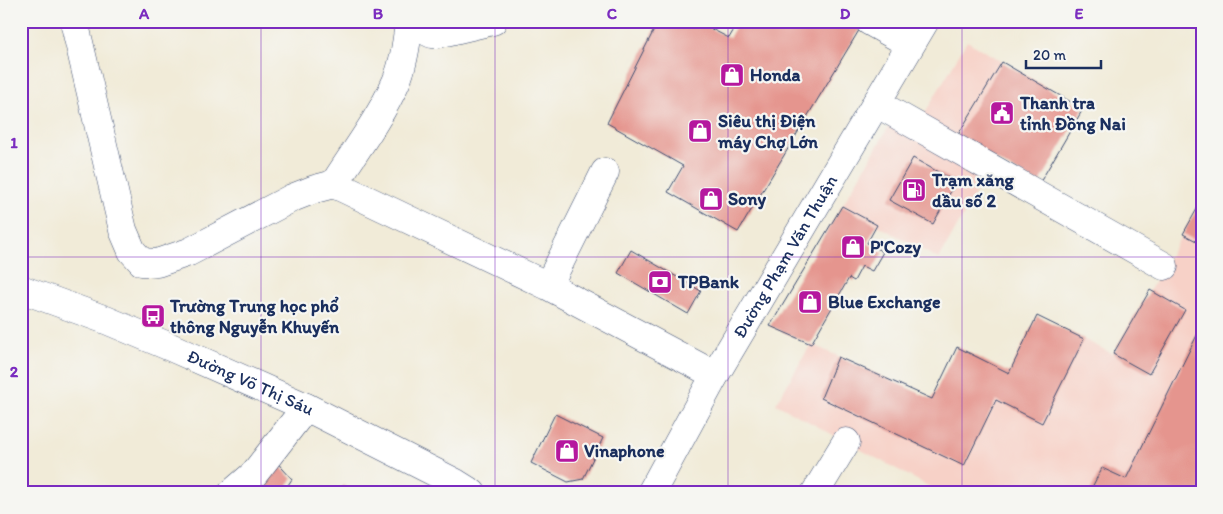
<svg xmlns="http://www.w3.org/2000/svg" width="1223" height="514" viewBox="0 0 1223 514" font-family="Itim,sans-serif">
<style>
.built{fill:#f7d1c7}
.building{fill:#e5958e}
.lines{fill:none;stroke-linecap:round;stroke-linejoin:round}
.minor-casing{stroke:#3b4b70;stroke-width:29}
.major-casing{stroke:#3b4b70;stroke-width:29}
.minor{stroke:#fff;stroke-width:28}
.major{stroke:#fff;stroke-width:28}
.grid{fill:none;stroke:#7b2cbf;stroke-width:1;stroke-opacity:0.55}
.labels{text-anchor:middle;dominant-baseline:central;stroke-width:4.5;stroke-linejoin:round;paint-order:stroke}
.poi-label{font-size:18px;font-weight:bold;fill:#1b2f5e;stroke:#f6f6f2;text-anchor:start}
.street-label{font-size:18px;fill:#1b2f5e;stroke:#f6f6f2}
.neatline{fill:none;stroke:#7b2cbf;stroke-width:2}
.grid-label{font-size:16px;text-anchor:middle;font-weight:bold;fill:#7b2cbf}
</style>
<rect width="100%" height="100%" fill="#f6f6f2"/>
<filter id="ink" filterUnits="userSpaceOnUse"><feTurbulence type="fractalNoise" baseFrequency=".02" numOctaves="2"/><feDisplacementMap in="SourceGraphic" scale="10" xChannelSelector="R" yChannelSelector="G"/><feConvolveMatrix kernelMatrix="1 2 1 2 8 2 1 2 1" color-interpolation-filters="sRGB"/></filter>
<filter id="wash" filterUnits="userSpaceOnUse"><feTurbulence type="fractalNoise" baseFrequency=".0096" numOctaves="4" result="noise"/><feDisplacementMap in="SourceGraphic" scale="20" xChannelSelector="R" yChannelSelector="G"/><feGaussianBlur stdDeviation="1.12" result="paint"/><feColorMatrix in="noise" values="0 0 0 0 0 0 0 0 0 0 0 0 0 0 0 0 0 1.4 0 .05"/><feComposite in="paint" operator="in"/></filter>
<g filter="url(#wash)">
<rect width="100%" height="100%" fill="#f1ebd8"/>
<!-- built -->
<path class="built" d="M967,41L1083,109L1039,184L922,118Z
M891,123L986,175L939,259L842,206Z
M1202,200V493H941L776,404L811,344L932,399L957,347L1009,373L1037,316L1113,354Z"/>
<g id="blocks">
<!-- building -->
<path class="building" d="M696,21L729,38L739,21H850L861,27L738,232L668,192L683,166L607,123L658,22Z
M1002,62L1083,109L1039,184L956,138Z
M913,158L956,182L933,224L889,200Z
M1202,200V244L1183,234Z
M842,206L877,225L867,243L883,252L872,271L862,266L854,281L849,278L811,344L770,326Z
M631,250L701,291L688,314L618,273Z
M1150,290L1185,310L1149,374L1113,354Z
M1037,316L1084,339L1042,423L996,400L964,466L821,398L838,357L932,399L957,347L1009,373Z
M1202,325V493H1089L1102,468L1126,479Z
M555,414L603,438L583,479L568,482L531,463Z
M273,458L292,479L283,493H247Z
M343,485L357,493H337Z"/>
</g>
</g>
<g filter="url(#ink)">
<use href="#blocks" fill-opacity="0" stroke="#3b4b70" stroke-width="1"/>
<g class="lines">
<defs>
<path id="minor" d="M74,21L123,230L132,251L142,262L157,263L189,252L292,198L315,189L334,184L548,286L715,375
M869,21L910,44
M409,23L432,34H438L493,21
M876,103L1164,266
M334,184C355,151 380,118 396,82C404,64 407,41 409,21
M548,286L605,172
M232,493L254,474L306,407
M815,493L846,442"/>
<g id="major">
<path id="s1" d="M21,289L106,320L168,346L306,407L456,483L472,493"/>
<path id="s2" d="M651,493L715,375L925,21"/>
</g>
</defs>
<!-- minor casing -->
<use href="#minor" class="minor-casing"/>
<!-- major casing -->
<use href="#major" class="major-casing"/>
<!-- minor -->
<use href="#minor" class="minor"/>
<!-- major -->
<use href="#major" class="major"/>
</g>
</g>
<!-- grid -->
<path class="grid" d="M261,21V493M495,21V493M728,21V493M962,21V493M21,257H1202"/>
<!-- icons -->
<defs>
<symbol id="shop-square" viewBox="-11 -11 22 22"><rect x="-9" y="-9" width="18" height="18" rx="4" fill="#b5179e" stroke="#f6f6f2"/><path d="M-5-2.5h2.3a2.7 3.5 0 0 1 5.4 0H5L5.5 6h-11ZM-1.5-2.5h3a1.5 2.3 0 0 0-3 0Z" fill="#fff"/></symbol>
<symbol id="civic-square" viewBox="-11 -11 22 22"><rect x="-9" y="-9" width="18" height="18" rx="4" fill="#b5179e" stroke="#f6f6f2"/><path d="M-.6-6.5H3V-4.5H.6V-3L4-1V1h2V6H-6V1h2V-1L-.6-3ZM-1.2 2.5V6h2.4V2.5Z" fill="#fff"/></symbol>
<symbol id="fuel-square" viewBox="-11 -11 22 22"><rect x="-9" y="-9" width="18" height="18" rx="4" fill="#b5179e" stroke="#f6f6f2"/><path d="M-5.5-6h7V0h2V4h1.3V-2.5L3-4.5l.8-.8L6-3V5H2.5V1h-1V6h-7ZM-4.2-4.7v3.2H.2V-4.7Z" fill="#fff"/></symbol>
<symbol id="bank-square" viewBox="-11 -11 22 22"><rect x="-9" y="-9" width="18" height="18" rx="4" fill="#b5179e" stroke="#f6f6f2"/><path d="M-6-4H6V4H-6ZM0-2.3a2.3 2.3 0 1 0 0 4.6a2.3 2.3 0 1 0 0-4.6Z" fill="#fff"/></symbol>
<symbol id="bus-square" viewBox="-11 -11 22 22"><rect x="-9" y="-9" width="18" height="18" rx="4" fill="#b5179e" stroke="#f6f6f2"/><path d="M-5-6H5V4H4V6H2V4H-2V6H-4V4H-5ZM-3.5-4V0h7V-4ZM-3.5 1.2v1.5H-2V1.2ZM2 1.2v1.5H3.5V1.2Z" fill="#fff"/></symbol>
</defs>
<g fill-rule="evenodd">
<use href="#shop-square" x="718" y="61" width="28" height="28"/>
<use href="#civic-square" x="988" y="99" width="28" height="28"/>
<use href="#shop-square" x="686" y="117" width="28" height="28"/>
<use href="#fuel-square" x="900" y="176" width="28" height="28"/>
<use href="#shop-square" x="697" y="185" width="28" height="28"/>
<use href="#shop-square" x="839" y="233" width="28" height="28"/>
<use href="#bank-square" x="646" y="268" width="28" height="28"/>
<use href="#shop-square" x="796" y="288" width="28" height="28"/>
<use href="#bus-square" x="139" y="302" width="28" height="28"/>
<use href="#shop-square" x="553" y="437" width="28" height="28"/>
</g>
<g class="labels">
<!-- poi labels -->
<g class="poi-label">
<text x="750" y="75">Honda</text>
<text x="1020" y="103">Thanh tra<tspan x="1020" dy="21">tỉnh Đồng Nai</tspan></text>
<text x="718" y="121">Siêu thị Điện<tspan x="718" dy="21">máy Chợ Lớn</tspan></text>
<text x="932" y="180">Trạm xăng<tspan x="932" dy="21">dầu số 2</tspan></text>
<text x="728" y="199">Sony</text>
<text x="870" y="247">P'Cozy</text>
<text x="678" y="282">TPBank</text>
<text x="828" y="302">Blue Exchange</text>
<text x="170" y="306">Trường Trung học phổ<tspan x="170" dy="21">thông Nguyễn Khuyến</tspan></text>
<text x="584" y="451">Vinaphone</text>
</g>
<!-- street labels -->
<g class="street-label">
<text stroke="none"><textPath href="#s2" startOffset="272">Đường Phạm Văn Thuận</textPath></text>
<text stroke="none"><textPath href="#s1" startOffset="248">Đường Võ Thị Sáu</textPath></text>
</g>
</g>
<!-- margin -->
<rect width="1223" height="514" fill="none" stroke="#f6f6f2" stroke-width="55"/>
<!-- scale -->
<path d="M1026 60v8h75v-8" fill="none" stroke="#1b2f5e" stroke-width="2.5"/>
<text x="1033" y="60" font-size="15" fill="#1b2f5e" stroke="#f6f6f2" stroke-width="4" paint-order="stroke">20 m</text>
<rect x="28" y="28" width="1168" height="458" class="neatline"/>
<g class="grid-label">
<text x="144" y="19">A</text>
<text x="378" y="19">B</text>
<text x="612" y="19">C</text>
<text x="845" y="19">D</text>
<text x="1079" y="19">E</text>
<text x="14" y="148">1</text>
<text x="14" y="377">2</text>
</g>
</svg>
